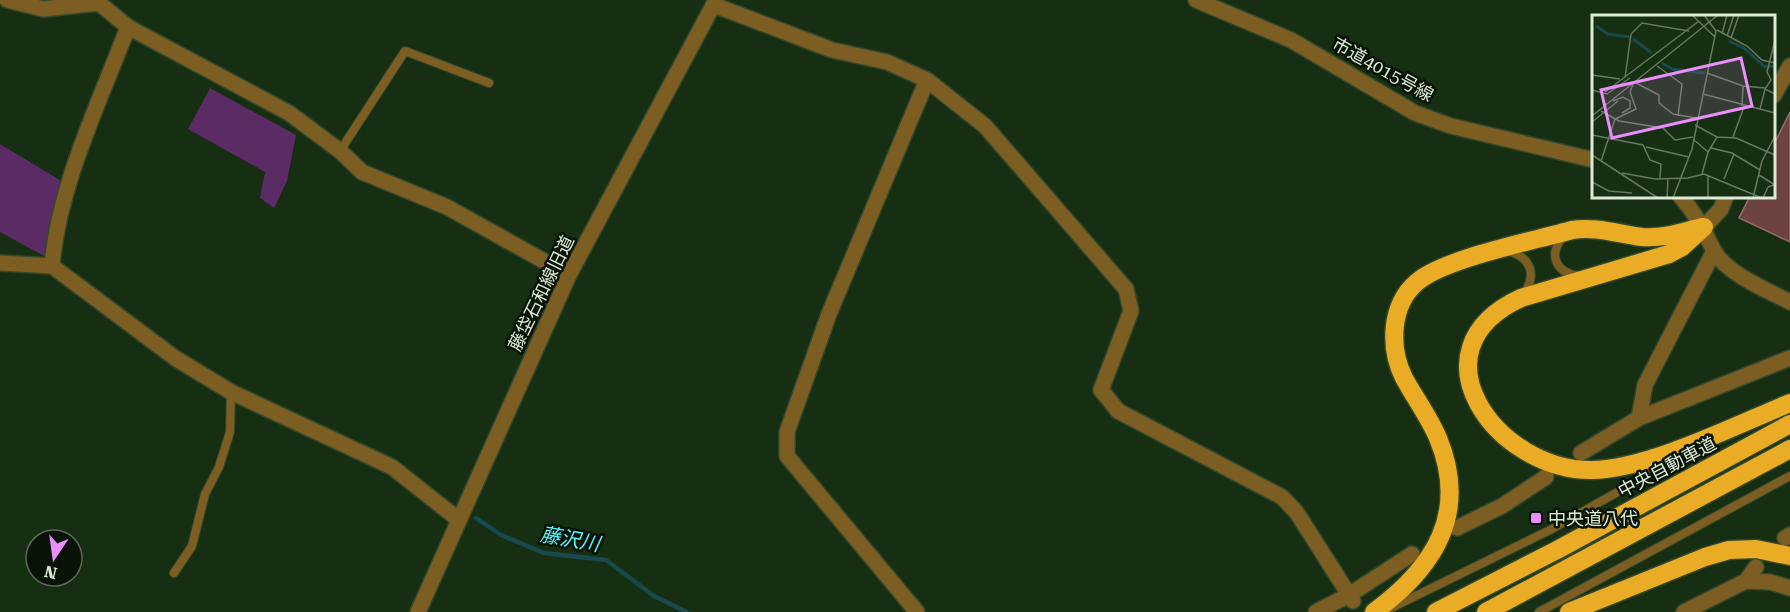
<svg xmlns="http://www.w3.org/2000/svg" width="1790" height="612" viewBox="0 0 1790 612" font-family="'Roboto Serif','Noto Sans JP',serif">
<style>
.green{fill:#5a2b64}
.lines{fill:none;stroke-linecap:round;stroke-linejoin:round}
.stream{stroke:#18494c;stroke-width:4.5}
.building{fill:#6d4342;stroke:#996b6a;stroke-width:1.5}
.service-casing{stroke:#32482d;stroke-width:10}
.minor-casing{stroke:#32482d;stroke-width:18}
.tertiary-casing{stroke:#32482d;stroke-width:18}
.motorway-casing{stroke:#32482d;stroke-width:21}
.service{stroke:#7d5e22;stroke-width:8}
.minor{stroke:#7d5e22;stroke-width:15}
.tertiary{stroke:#7d5e22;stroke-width:15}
.motorway{stroke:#eaab25;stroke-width:18}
.poi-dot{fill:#ea8dfd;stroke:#091307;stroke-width:2}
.labels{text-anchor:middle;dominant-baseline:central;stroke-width:5;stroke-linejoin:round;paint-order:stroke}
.street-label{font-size:18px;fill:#dbead7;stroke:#091307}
.poi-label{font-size:18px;fill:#dbead7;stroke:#091307;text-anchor:start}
.water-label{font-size:20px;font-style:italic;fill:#5af5fe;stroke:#091307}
.inset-river{fill:none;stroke:#18494c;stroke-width:3}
.inset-road{fill:none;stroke:#657960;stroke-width:1.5}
.view{fill:#ea8dfd;fill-opacity:0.15;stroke:#ea8dfd;stroke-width:3}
.inset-edge{fill:none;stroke:#dbead7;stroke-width:3}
</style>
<rect width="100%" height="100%" fill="#162e11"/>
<!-- green -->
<path class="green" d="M210,88L296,135L287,181L274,208L260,198L265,172L188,129Z
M0,144L60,180L44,256L0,232Z"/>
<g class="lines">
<!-- stream -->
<path class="stream" d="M476,518L501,535L544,553L606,560L654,596L687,612"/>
</g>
<!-- building -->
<path class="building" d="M1790,112V242L1739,218L1750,196H1773V146Z"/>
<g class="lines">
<defs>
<path id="service" d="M340,151L405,51L489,83
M1563,237C1547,256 1557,273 1579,276
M1509,251C1531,258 1537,274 1524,294
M174,573L192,546L205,494L219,467L230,432L231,392
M1387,610L1550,530L1687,453
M1539,612L1790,476"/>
<path id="minor" d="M7,0L43,9L99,3L128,27L289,113L340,151L362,172L447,207L569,275
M1196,0L1291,40L1415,113L1451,126L1594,160
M714,5L832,50L887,62L927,80L985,126L1126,289L1131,311L1101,390L1118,411L1282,497L1297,513L1353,601
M1680,196C1697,215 1703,229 1714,251C1727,274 1767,290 1790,302
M0,263L52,266L175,358L231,392L392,467L459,520
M52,266C58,187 100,101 128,27
M1639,418L1645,385L1714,251
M1581,453L1639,418L1790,358
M1457,528L1502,506L1546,477
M1785,538L1790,535
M1746,581L1770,582L1790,588
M917,612L787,456V432L829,314L927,80
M1316,612L1349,595L1412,554
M1684,612L1746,581L1756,567"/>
<path id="tertiary" d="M1774,95L1790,66
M1704,227L1721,209L1726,196
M418,612L569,275L716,0"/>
<path id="motorway" d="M1704,227L1682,247L1669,254L1521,298C1408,350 1497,471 1592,470C1649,469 1736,425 1790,403
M1374,612C1435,567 1469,513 1438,438C1429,417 1415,398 1404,378C1389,348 1390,305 1417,282C1445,258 1534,241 1572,230C1596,226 1618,234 1642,237C1662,239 1683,232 1702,227
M1436,612L1557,550L1790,424
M1486,612L1790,449
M1569,612L1705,557L1729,550L1756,549L1790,556"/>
</defs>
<!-- service casing -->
<use href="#service" class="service-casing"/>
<!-- minor casing -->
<use href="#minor" class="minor-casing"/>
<!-- tertiary casing -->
<use href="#tertiary" class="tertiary-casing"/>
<!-- motorway casing -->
<use href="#motorway" class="motorway-casing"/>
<!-- service -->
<use href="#service" class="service"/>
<!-- minor -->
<use href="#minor" class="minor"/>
<!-- tertiary -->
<use href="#tertiary" class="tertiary"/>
<!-- motorway -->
<use href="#motorway" class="motorway"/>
</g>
<!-- markers -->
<rect class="poi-dot" x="1530" y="512" width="12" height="12" rx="3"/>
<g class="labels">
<!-- street labels -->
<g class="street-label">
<text transform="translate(1383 69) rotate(29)">市道4015号線</text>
<text transform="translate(541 293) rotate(-64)">藤垈石和線旧道</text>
<text transform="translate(1667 467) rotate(-28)">中央自動車道</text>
</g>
<!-- poi labels -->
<g class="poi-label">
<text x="1548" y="518">中央道八代</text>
</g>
<!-- water labels -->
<g class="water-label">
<text transform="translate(570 539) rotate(10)">藤沢川</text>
</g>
</g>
<!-- overview -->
<g transform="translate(1592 15)">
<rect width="183" height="183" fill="#162e11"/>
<path class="inset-river" d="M4,11L16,19L38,22M41,24L60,38M137,26L152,33L173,52L183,51M70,48L80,54L113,58"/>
<path class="inset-road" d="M100,0L123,22M125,15L155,31L170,45L183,48M130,19L135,0M135,21L142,0M139,23L147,0M65,51L90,69L86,101M115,58L151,71L173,73M0,60L28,64M33,63L39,19L50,8L97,16M44,68L67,80V88L81,99L104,103M173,74L179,65L175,57L183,25M0,75L15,79L38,63M13,77L107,6M111,79L183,98M21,86L31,82L38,86V93L30,98M150,91L151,71M168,94L173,74L183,79M9,96L27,106L71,113L83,125L101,122M0,101L126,0M23,104L44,94L38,77L42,67M0,107L26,86M103,110L125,122L144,123L183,140M0,120L51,130L58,145L69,149L68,163M141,122L152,92M101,124L116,137M54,132L97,142M119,133L140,138L168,155M0,140L66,183M9,146L23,104M30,158L63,164L96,163L112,159L170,183M110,159L116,137L125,122M116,160V183M167,160L183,170M132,164L142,139M0,167L17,176L40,178M75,183L76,163M81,183L100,134L124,16L112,0M161,183L170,146L183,121M171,183L176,172L182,170"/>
<path class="view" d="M149,43L160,91L20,123L9,75Z"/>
<rect width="183" height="183" class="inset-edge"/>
</g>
<!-- north arrow -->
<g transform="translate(54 558) rotate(193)"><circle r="28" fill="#091307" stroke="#5d695a" stroke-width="1.5"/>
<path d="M0-4.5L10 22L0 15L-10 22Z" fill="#ea8dfd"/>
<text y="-9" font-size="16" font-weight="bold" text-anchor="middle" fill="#dbead7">N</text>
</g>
</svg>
